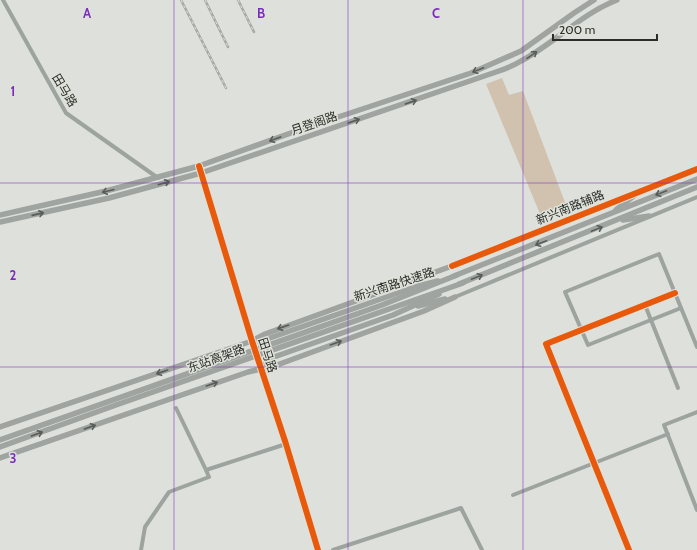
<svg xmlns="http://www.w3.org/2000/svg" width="697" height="550" viewBox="0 0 697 550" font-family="Cabin,'Noto Sans SC',sans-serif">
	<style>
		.green { fill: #d1c2b0 }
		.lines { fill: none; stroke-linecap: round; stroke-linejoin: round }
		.minor { stroke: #9da49f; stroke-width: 4 }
		.major { stroke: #9fa4a0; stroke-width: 5.5 }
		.rail-casing { stroke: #a4a9a4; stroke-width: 2.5 }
		.rail { stroke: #dee2d9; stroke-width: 1; stroke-dasharray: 3; stroke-linecap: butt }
		.major-bridge { stroke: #9fa4a0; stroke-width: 5.5 }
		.cycleway-casing { stroke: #dee2d9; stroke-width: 8 }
		.cycleway { stroke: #e8590c; stroke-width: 6 }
		.oneway { stroke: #595d59 }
		.grid { fill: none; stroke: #7b2cbf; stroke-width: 1; stroke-opacity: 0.55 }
		.labels { text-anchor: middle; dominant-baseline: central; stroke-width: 3; stroke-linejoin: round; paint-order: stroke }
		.street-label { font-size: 12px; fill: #2b2d29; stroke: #dee2d9 }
		.grid-label { font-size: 13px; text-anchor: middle; font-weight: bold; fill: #7b2cbf; stroke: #dee2d9; stroke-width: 3; stroke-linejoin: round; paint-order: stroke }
	</style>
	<rect width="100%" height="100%" fill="#dee0db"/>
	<!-- green -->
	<polygon class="green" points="502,78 509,95 523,91 566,205 540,214 486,84"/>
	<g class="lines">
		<!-- minor -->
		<g class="minor">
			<polyline points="3,0 66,113 158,178"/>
			<polyline points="199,166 252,341 286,444 318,550"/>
			<polyline points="452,266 697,169"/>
			<polyline points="455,297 697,197"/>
			<polyline points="645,305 678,388"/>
			<polyline points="681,308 588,345 565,292 659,254 697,347"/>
			<polyline points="176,408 206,470 286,444"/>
			<polyline points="697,412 664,425 697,510"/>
			<polyline points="513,495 668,434"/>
			<polyline points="141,550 145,527 169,492 209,477 206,470"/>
			<polyline points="333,550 461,508 482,550"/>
			<polyline points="629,550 546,344 675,293"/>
		</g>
		<!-- major -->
		<g class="major">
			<polyline points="616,210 636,194"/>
			<polyline points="0,215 106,191 199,166 302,129 471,73 521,51 574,13 594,0"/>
			<polyline points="623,220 649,216"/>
			<path d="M0 222 109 198 201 173 496 72C505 69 513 66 521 61 555 43 581 14 617 0"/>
			<polyline points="454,276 697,179"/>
			<polyline points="459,284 697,187"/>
			<polyline points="418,306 445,299"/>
			<polyline points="255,341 267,339 418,286 438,281"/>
			<polyline points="263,366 274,357 393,315 439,294"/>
			<polyline points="0,427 252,341 265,334 452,266"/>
			<polyline points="0,458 248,372 277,365 424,311 455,297"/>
		</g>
		<defs>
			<g id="rail">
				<polyline points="181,0 226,88"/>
				<polyline points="205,0 228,47"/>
				<polyline points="238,0 254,32"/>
			</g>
		</defs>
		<!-- rail casing -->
		<use href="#rail" class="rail-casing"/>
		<!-- rail -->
		<use href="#rail" class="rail"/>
		<!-- major-bridge -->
		<g class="major-bridge">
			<polyline points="0,440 382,305 457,275"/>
			<polyline points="0,447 116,405 463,283"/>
		</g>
		<defs>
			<g id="cycleway">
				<polyline points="199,166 252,341 286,444 318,550"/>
				<polyline points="452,266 697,169"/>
				<polyline points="629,550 546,344 675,293"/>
			</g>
		</defs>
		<!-- cycleway casing -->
		<use href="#cycleway" class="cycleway-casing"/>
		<!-- cycleway -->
		<use href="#cycleway" class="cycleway"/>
	</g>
	<!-- one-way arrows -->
	<defs><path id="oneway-shaft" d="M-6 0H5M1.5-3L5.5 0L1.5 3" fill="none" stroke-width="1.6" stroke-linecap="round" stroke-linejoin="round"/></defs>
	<g class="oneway">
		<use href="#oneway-shaft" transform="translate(532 55) rotate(-35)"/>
		<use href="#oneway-shaft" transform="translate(478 70) rotate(158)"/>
		<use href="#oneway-shaft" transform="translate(411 102) rotate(-19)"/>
		<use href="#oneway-shaft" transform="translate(354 121) rotate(-19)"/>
		<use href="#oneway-shaft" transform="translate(275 139) rotate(160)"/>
		<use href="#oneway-shaft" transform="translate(164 183) rotate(-16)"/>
		<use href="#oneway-shaft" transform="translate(108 191) rotate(166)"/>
		<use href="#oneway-shaft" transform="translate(661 193) rotate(158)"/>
		<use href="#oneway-shaft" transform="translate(38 214) rotate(-13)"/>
		<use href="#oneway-shaft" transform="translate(597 229) rotate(-22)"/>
		<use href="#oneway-shaft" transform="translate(541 243) rotate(159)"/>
		<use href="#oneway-shaft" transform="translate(477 277) rotate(-22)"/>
		<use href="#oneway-shaft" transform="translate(283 327) rotate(161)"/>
		<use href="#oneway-shaft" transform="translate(336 343) rotate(-20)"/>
		<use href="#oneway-shaft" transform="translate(162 372) rotate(161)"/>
		<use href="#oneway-shaft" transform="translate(212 384) rotate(-19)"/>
		<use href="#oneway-shaft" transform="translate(90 427) rotate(-19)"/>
		<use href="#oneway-shaft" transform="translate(37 434) rotate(-20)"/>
	</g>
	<!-- grid -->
	<path class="grid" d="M174 0V550M348 0V550M523 0V550M0 183H697M0 367H697"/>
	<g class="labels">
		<!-- street labels -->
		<g class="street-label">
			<text transform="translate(65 90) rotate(59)">田马路</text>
			<text transform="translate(314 123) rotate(-19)">月登阁路</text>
			<text transform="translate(570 207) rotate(-22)">新兴南路辅路</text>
			<text transform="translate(394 284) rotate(-18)">新兴南路快速路</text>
			<text transform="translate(268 355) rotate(72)">田马路</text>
			<text transform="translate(216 358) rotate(-20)">东站高架路</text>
		</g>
	</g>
	<g class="grid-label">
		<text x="87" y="18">A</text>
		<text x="261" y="18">B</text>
		<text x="436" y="18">C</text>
		<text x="13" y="96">1</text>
		<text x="13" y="280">2</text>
		<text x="13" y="463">3</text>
	</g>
	<!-- scale -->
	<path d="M553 34v6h104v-6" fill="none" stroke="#2b2d29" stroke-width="2"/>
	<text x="559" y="34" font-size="12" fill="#2b2d29" stroke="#dee2d9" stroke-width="3" paint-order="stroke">200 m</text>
</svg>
